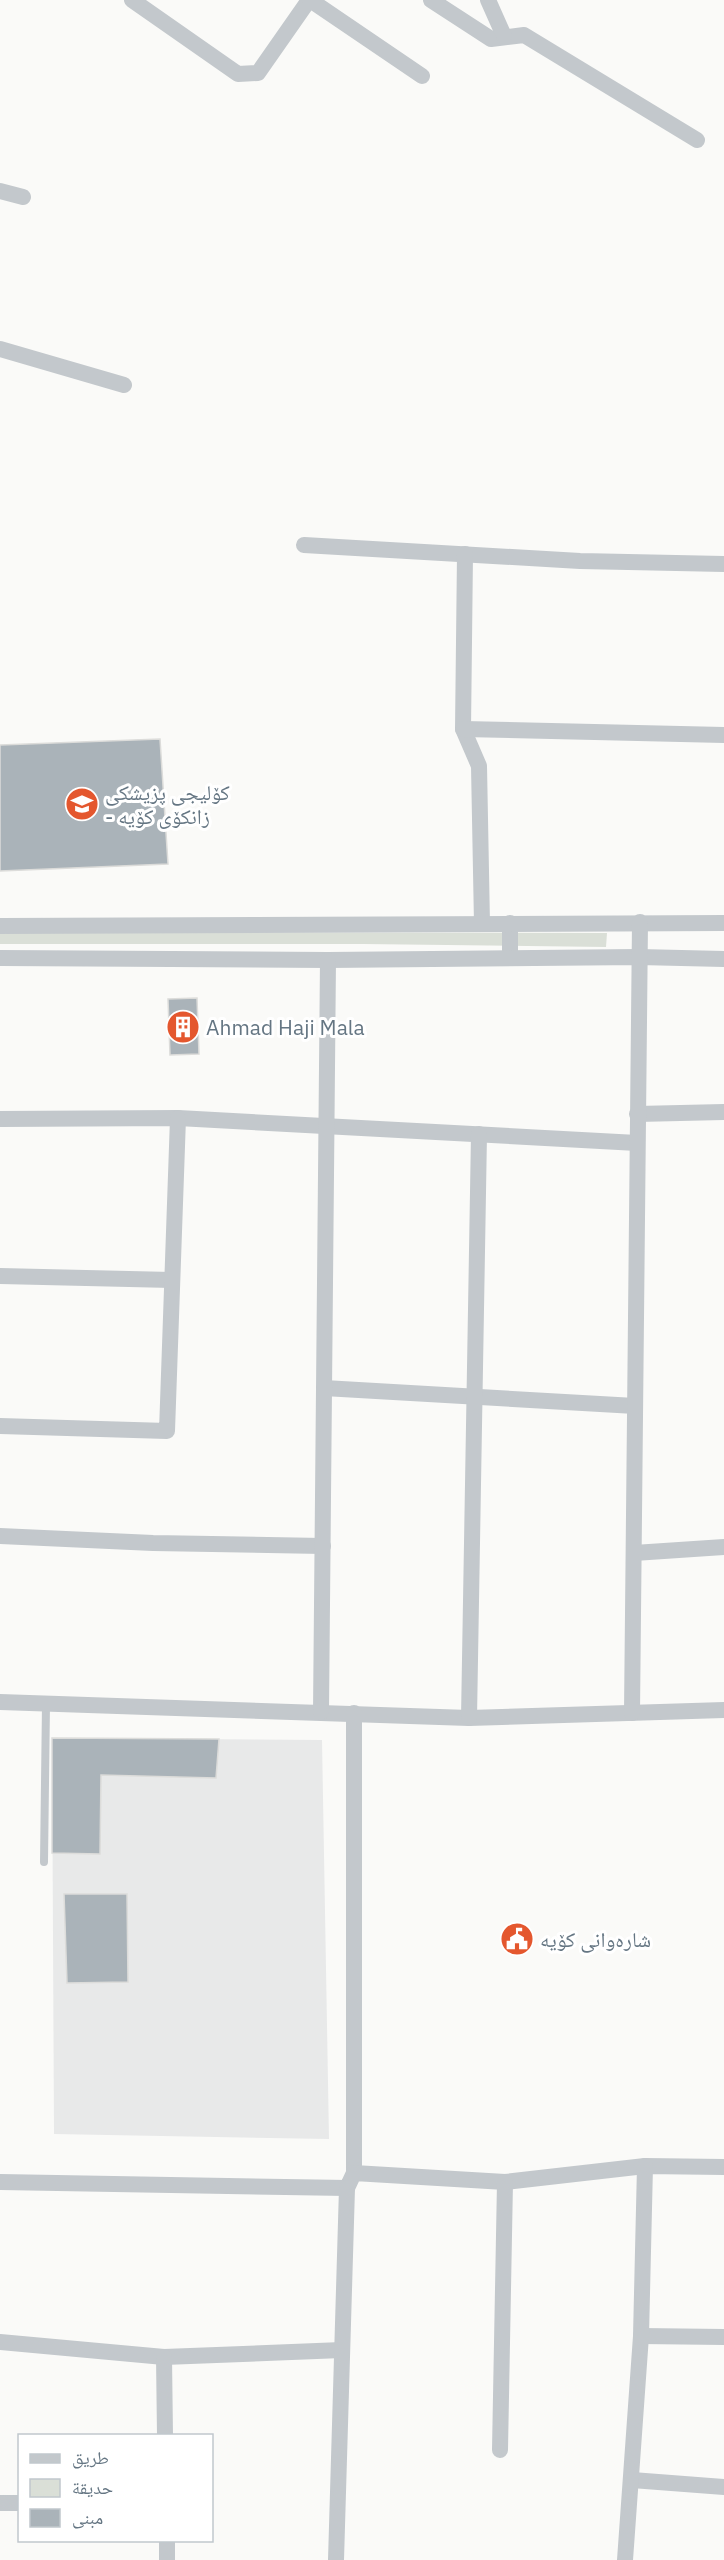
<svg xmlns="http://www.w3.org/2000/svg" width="724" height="2560" viewBox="0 0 724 2560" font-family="'IBM Plex Sans','Noto Naskh Arabic',sans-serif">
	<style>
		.built { fill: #e8e9e9 }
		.green { fill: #dadfd7 }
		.building { fill: #aab3b9; stroke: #dcdcda; stroke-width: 1.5 }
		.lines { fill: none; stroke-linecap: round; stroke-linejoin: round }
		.lane { stroke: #c3c8cc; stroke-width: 8 }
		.street { stroke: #c3c8cc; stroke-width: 16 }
		.labels { text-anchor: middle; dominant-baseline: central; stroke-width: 6; stroke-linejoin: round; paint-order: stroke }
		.poi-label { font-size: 21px; fill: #657683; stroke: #fff; text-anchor: start }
	</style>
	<rect width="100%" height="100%" fill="#fafaf8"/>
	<!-- built -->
	<polygon class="built" points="52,1738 322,1740 329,2139 54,2134"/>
	<!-- green -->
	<polygon class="green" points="0,932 607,933 606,947 363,944 0,944"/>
	<!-- building -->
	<g class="building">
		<polygon points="160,739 168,864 0,871 0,745"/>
		<polygon points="197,998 199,1054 170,1055 168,999"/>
		<polygon points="52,1738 219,1739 216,1778 101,1775 100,1854 52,1853"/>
		<polygon points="64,1894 127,1894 128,1982 67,1983"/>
	</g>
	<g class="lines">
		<!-- lane -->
		<polyline class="lane" points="44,1862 46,1704"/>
		<!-- street -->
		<g class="street">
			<polyline points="132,0 238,74 258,73 309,0"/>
			<polyline points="310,0 422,76"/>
			<polyline points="431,0 491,39 524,35 697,140"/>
			<polyline points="488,0 504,36"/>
			<polyline points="0,191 23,197"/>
			<polyline points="0,349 124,385"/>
			<polyline points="304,545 580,561 724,564"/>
			<polyline points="465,554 463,729 479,766 482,924"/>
			<polyline points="463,729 724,735"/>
			<polyline points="510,923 510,957"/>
			<polyline points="0,926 724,923"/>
			<polyline points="0,958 328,960 639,957 724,959"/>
			<polyline points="637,1114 724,1112"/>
			<polyline points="0,1119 178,1118 637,1143"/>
			<polyline points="0,1276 172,1280"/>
			<polyline points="324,1388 635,1406"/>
			<polyline points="0,1426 167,1431 178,1118"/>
			<polyline points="0,1536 153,1543 323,1546"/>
			<polyline points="634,1553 724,1547"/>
			<polyline points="0,1702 469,1718 724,1710"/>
			<polyline points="321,1712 328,960"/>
			<polyline points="354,1713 354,2173"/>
			<polyline points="632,1713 640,922"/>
			<polyline points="469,1718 479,1134"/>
			<polyline points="0,2182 347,2188 354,2173 505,2182 645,2166 724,2167"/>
			<polyline points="641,2336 724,2337"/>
			<polyline points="0,2342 164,2357 342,2350"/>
			<polyline points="164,2357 165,2436"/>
			<polyline points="500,2450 505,2182"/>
			<polyline points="632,2480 724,2487"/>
			<polyline points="0,2503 20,2503"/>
			<polyline points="167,2540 167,2560"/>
			<polyline points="336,2560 347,2188"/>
			<polyline points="625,2560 641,2336 645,2166"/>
		</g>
	</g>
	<!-- icons -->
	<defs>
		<symbol id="university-disc" viewBox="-11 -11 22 22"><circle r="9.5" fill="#e4572e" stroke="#fff"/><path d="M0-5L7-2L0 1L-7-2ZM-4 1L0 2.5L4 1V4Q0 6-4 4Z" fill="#fff"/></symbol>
		<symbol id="building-disc" viewBox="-11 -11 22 22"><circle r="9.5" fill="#e4572e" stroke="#fff"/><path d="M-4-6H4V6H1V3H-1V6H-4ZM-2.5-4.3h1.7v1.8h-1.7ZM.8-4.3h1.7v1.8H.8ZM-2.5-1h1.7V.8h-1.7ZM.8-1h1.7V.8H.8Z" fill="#fff"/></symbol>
		<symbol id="civic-disc" viewBox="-11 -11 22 22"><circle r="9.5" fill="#e4572e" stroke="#fff"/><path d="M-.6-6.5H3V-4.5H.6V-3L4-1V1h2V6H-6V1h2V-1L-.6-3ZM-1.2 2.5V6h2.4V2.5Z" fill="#fff"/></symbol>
	</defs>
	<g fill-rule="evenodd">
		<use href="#university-disc" x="63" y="785" width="38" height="38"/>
		<use href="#building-disc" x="164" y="1008" width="38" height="38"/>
		<use href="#civic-disc" x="498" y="1920" width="38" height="38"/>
	</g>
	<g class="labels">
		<!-- poi labels -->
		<g class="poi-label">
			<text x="105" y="792">کۆلیجی پزیشکی<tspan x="105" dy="24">- زانکۆی کۆیە</tspan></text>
			<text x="206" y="1027">Ahmad Haji Mala</text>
			<text x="540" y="1939">شارەوانی کۆیە</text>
		</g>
	</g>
	<!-- legend -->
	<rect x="18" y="2434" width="195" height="108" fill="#ffffff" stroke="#c1c8cd" stroke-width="1.5"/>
	<rect x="30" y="2454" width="30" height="9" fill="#c3c8cc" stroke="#c1c8cd" stroke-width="1.5"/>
	<text x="72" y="2464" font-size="18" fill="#657683">طريق</text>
	<rect x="30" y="2479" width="30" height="18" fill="#dadfd7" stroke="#c1c8cd" stroke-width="1.5"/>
	<text x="72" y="2494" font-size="18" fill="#657683">حديقة</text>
	<rect x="30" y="2509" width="30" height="18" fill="#aab3b9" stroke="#c1c8cd" stroke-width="1.5"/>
	<text x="72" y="2524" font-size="18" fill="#657683">مبنى</text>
</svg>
